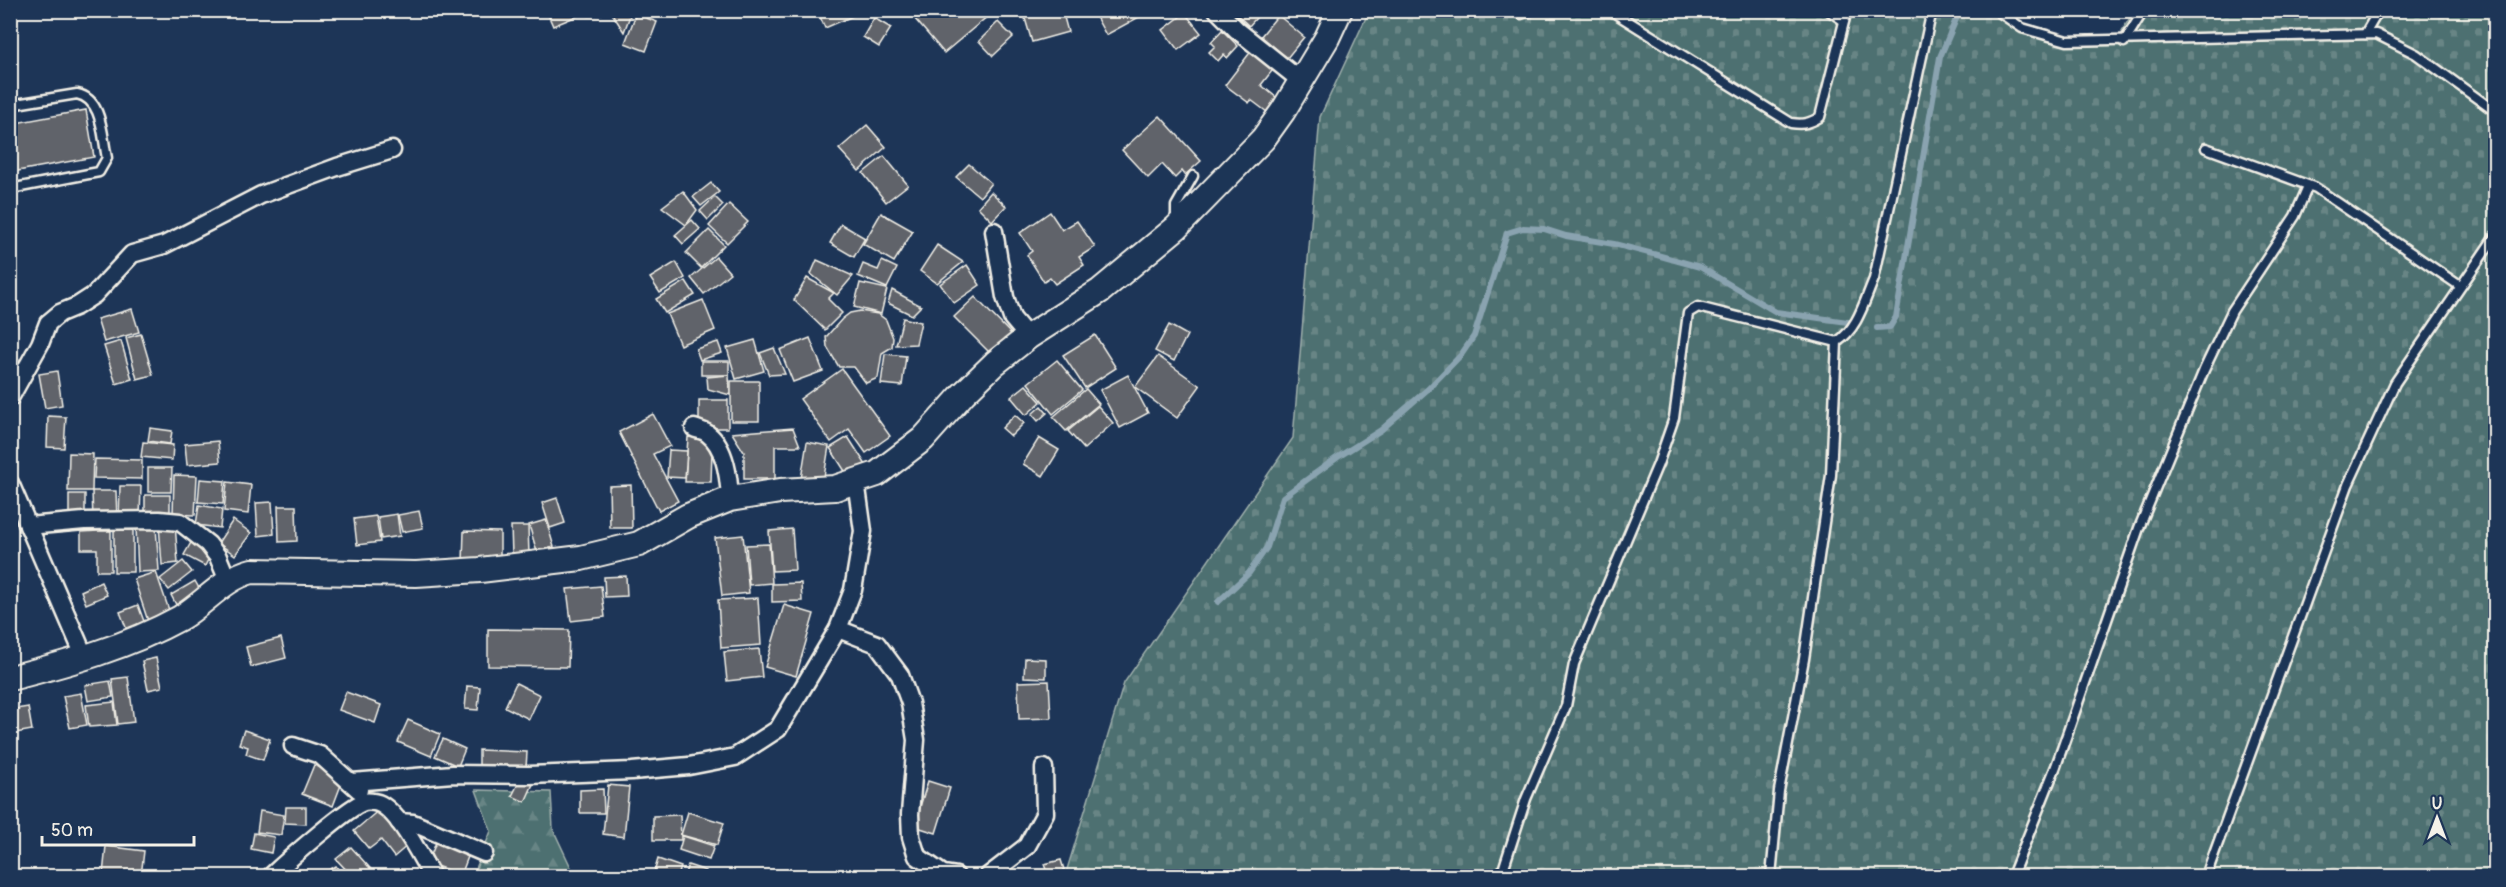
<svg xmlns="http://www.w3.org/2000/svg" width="2506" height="887" viewBox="0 0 2506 887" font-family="Pangolin,sans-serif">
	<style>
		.forest { fill: url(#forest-firs); stroke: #a0b0ac; stroke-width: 1.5 }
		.cemetery { fill: url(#cemetery-stones); stroke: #a0b0ac; stroke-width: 1.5 }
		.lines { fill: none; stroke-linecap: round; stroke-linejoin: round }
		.stream { stroke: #8aa3b0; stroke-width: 6 }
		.building { fill: #61646b; stroke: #f4f1e8; stroke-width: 1.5 }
		.service-casing { stroke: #f4f1e8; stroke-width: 13 }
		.minor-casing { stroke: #f4f1e8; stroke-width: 21 }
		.secondary-casing { stroke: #f4f1e8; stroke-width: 28 }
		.service { stroke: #1d3557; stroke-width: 8 }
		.minor { stroke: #1d3557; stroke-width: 16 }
		.secondary { stroke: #1d3557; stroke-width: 24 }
	</style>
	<defs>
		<pattern id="forest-firs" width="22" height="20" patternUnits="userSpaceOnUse" patternTransform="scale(1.5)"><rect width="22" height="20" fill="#4d7071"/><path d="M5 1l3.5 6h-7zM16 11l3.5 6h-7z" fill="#678585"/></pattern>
		<pattern id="cemetery-stones" width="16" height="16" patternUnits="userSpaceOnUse" patternTransform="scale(1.5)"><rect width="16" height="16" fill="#4d7071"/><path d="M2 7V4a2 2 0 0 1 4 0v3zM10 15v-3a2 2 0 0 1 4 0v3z" fill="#678585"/></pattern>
	</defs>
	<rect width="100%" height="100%" fill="#1d3557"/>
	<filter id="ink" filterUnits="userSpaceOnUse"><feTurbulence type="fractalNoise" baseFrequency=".0167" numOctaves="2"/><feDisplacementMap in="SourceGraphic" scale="12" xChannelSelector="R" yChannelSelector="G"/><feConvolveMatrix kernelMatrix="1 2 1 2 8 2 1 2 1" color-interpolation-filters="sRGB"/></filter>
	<g filter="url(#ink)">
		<!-- forest -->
		<polygon class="forest" points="476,790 551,792 553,829 575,876 473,876 491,831"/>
		<!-- cemetery -->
		<polygon class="cemetery" points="2003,10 2029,29 2064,37 2123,38 2122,31 2134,11 2495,11 2495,876 1065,876 1124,683 1293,438 1320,117 1369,11"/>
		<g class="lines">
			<!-- stream -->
			<g class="stream">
				<polyline points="1877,328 1890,327 1896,317 1940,57 1960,10"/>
				<polyline points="1218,602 1249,573 1267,547 1283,497 1338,457 1381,430 1428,389 1461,355 1474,336 1507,233 1523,228 1544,229 1566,236 1614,244 1657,255 1700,267 1776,312 1855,323"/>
			</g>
		</g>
		<!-- building -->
		<g class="building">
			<polygon points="546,10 575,10 577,16 553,26"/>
			<polygon points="588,10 610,10 610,12 589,16"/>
			<polygon points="615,10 632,10 624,32 613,15"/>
			<polygon points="817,10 853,10 855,15 825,28"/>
			<polygon points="926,10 986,10 989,15 944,53 915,19"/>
			<polygon points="1042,10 1062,10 1068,32 1032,42 1024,15"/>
			<polygon points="1104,10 1138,10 1141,16 1106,35 1095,15"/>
			<polygon points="1232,10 1263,10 1249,26"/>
			<polygon points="1185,13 1201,33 1178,50 1163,30"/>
			<polygon points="636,14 657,22 646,51 625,43"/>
			<polygon points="1278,15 1304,37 1287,58 1261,36"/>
			<polygon points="874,18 891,28 879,47 863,37"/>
			<polygon points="998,22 1013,37 993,56 979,41"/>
			<polygon points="1222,30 1238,46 1227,58 1224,54 1218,61 1209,52 1215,46 1211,42"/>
			<polygon points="1252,50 1275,67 1261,85 1277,98 1267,112 1251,100 1249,103 1225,85"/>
			<polygon points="86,110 94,157 12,172 10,124"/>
			<polygon points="1160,116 1201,161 1185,175 1182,171 1175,178 1162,164 1148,178 1122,150"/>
			<polygon points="867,125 886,147 859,171 839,149"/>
			<polygon points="884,156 908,185 886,202 863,173"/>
			<polygon points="969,164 991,183 980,197 956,177"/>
			<polygon points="711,183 719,192 701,206 693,197"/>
			<polygon points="683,191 697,210 686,225 662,207"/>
			<polygon points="991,192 1006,206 992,221 978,207"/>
			<polygon points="715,197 723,205 708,220 700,211"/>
			<polygon points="729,204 748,222 727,243 709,226"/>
			<polygon points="1050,212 1062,230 1077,221 1095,247 1079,257 1084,265 1055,284 1050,278 1044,282 1027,255 1032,251 1020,233"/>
			<polygon points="881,213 913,231 894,262 863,244"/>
			<polygon points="692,220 700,229 683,244 675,235"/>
			<polygon points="841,224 865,238 854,257 830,243"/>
			<polygon points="709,230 724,245 701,268 686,253"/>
			<polygon points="937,245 963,262 937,283 920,271"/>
			<polygon points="716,257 730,273 704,294 691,278"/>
			<polygon points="817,260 853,276 837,295 811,274"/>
			<polygon points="882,261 897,268 887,288 858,276 863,264 878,270"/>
			<polygon points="676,262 685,278 660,293 650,278"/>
			<polygon points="967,265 980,285 954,303 940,284"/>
			<polygon points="807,278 834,293 828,299 842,313 825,330 794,300"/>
			<polygon points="686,281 695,295 665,313 656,299"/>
			<polygon points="860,283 887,289 881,314 854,307"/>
			<polygon points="892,290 921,306 912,315 888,303"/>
			<polygon points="975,297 1012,335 992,355 954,317"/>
			<polygon points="703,300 715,330 680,345 667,314"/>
			<polygon points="132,309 139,332 104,342 97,319"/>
			<polygon points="860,311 878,314 886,320 893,338 892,347 882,353 878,378 866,383 854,367 839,367 827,347 826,337 842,319 850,313"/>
			<polygon points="903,318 921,322 916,344 896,345"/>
			<polygon points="1169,325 1187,335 1174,361 1155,351"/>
			<polygon points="141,334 153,375 137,379 126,338"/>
			<polygon points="1095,335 1116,368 1085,388 1063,355"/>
			<polygon points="810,338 823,371 793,382 780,350"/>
			<polygon points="755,340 764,371 736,379 727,348"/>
			<polygon points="121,341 132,379 116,384 104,346"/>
			<polygon points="718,342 722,353 700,360 696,349"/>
			<polygon points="774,348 785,374 769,375 760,353"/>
			<polygon points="885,354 906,356 902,386 881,384"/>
			<polygon points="1158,356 1200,386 1177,418 1135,387"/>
			<polygon points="1057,360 1082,390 1053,414 1028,383"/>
			<rect x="701" y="361" width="28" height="14"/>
			<polygon points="842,369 890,436 866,453 849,429 831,442 800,399"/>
			<polygon points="57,371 62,405 45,408 39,374"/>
			<polygon points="729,375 730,395 708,389 707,377"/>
			<polygon points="1128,375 1148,413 1120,428 1100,390"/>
			<rect x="731" y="381" width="28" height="40"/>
			<polygon points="1026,385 1041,402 1026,415 1011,397"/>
			<polygon points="1086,389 1099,404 1066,431 1053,417"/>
			<rect x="699" y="400" width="29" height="28"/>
			<polygon points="1041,406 1047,413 1038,421 1032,414"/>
			<polygon points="1098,406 1113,423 1084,449 1068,431"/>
			<polygon points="653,414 670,446 653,454 678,501 659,511 619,432"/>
			<polygon points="1015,415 1024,423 1011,436 1002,428"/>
			<polygon points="48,416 66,417 64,448 47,447"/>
			<polygon points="150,428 172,431 170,444 148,441"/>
			<polygon points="793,428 800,446 775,446 775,479 744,479 744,452 732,433"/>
			<polygon points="688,437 701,438 712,449 711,482 685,482"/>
			<polygon points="848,437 868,468 850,479 830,448"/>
			<polygon points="1039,438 1059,450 1043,476 1023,464"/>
			<polygon points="218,441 220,462 187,465 185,444"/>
			<polygon points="143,442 173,445 172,460 141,457"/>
			<polygon points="807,442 829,446 823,483 801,479"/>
			<polygon points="669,450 687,451 685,478 667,477"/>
			<polygon points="69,453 93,454 92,491 68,491"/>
			<polygon points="95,459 142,460 142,479 94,478"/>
			<polygon points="148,468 172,468 171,492 148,492"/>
			<polygon points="174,475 197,476 195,515 173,514"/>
			<polygon points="200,479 225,481 223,504 198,502"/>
			<polygon points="227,482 251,485 248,514 224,511"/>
			<polygon points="631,485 632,528 610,528 609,486"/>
			<polygon points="120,486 141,486 140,518 119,517"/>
			<polygon points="92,491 116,491 117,519 93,520"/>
			<rect x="69" y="494" width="16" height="23"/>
			<rect x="145" y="495" width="25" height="22"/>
			<polygon points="557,498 565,523 550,528 542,503"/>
			<polygon points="272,502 274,534 258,536 256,503"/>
			<polygon points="199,505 222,509 220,528 196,525"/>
			<polygon points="278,506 296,506 297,541 279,542"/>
			<polygon points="419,511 423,528 402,532 398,515"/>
			<polygon points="397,514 400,536 381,539 378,517"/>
			<polygon points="376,516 380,542 357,545 354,519"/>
			<polygon points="233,520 251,533 235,555 218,543"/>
			<polygon points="546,520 554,547 537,552 529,525"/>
			<polygon points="175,524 178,563 162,565 159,525"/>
			<polygon points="511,526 528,526 529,555 512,555"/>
			<polygon points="156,527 159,571 138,572 136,528"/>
			<polygon points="792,529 795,570 772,571 769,531"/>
			<rect x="114" y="530" width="19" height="42"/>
			<polygon points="98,531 111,531 111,571 97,571 97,549 81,549 81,532"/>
			<polygon points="464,531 500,532 500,563 463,562"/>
			<polygon points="743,535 749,593 722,596 715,538"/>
			<polygon points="192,541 212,551 205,566 184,555"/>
			<polygon points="769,544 772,583 749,585 746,545"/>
			<polygon points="183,561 192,572 169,590 160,579"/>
			<polygon points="156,572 171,616 149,624 134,579"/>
			<polygon points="626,576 627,596 605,597 604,577"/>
			<polygon points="195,581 205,599 180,612 171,595"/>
			<polygon points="101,582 107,595 86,604 81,591"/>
			<polygon points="801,583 802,601 772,602 772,584"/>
			<polygon points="601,586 605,617 571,621 567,589"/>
			<polygon points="758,598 761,645 721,648 718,600"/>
			<polygon points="138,605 145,624 127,630 120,612"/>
			<polygon points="784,605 814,614 796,676 765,667"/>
			<polygon points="488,629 569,630 568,667 488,666"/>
			<polygon points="281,638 286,658 251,667 246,647"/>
			<polygon points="759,649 762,677 727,681 724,652"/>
			<polygon points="156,658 162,687 148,690 142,661"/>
			<polygon points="1025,658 1046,659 1046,678 1024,677"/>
			<polygon points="128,677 134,722 118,724 112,679"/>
			<polygon points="110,681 113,697 88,701 85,685"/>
			<polygon points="1049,681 1051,718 1019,719 1018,682"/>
			<polygon points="516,683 540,695 529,719 505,707"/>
			<polygon points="467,686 480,687 478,710 465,709"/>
			<polygon points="346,692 381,705 375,723 339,710"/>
			<polygon points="81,693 87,725 70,728 63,696"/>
			<polygon points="114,702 117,725 89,727 86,705"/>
			<polygon points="28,707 32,730 10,734 10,710"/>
			<polygon points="408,720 440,734 431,756 398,742"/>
			<polygon points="244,730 270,739 263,760 246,754 248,747 239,744"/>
			<polygon points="443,739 465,749 458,766 435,756"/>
			<polygon points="479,750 527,752 526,768 479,766"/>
			<polygon points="314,765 344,777 333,806 302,794"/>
			<polygon points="521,778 533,784 525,802 512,796"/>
			<polygon points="928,781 950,788 936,833 914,826"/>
			<polygon points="608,785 629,787 624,837 603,834"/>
			<polygon points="603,789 604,813 580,813 580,790"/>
			<polygon points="286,807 306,807 306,824 285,823"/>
			<polygon points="380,809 408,845 394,857 381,840 369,849 354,831"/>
			<polygon points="260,811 284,815 281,835 257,832"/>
			<polygon points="688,812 724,823 717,845 681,835"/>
			<polygon points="680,815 681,840 653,840 653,816"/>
			<polygon points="254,833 274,837 271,853 251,849"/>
			<polygon points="683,836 714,846 709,860 679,850"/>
			<polygon points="438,837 471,849 461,875 428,863"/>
			<polygon points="106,846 144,851 141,876 103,874"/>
			<polygon points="351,847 377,876 352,876 336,859"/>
			<polygon points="658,859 681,867 678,876 653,876"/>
			<polygon points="1061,860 1065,873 1048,876 1044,864"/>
			<polygon points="688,865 706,871 704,876 684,876"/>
			<polygon points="336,866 342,876 318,876"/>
			<polygon points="69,871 110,876 68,876"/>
		</g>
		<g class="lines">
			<defs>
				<g id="service">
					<polyline points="1513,10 1521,14 1533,10"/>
					<path d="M1610 10 1791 123C1804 125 1810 123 1820 117L1847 10"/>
					<polyline points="1828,10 1844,21"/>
					<polyline points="1996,10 2022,28 2067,41 2376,34 2416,54 2496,112"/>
					<polyline points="2365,34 2379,10"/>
					<polyline points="2124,42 2144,10"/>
					<path d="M10 105 77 94C103 99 102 136 107 158L99 172 10 189"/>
					<polyline points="2206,148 2316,188 2460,286"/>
					<polyline points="1176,221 1176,206 1193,176"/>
					<polyline points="1501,876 1526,799 1566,706 1574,664 1658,464 1674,418 1688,313 1698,307 1837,342"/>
					<path d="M1771 876 1779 791 1804 659 1831 475 1837 342C1858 328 1864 302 1874 279L1932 10"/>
					<polyline points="2012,876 2056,766 2139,528 2204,370 2232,311 2295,216 2308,186"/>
					<polyline points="2206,876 2348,485 2395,383 2496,235"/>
				</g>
				<g id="minor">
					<polyline points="1217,10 1237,30 1301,81"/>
					<polyline points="994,231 1005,297 1012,318 1028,337"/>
					<polyline points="10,398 40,344 48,323 60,313 77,306 94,295 132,254 164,245 261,195 337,167 392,150"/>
					<path d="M694 428C698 430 705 431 708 434 726 448 729 478 730 499"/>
					<polyline points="10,483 85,658"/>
					<polyline points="28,526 84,521 159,520 180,522 208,544 218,557 228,581"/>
					<polyline points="838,629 877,644 900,675 910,703 916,740 910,814 911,837 917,856 943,874 956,876"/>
					<polyline points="293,746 320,755 359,790"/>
					<polyline points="352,782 453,774 529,775 632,771 689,766 735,757 778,729 838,629 853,590 863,531 856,481"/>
					<polyline points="399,822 413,823 484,853"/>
					<path d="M271 876C286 862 349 806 364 802 368 801 375 802 378 803 399 811 421 858 432 876"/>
					<polyline points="988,876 1027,846 1045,813 1044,768"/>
				</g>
				<path id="secondary" d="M10 678C69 663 127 647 180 618 205 603 224 578 252 571L416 574 480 570 581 558 639 544 688 516 730 499 780 491 835 488 877 474 923 439 963 394 995 363 1028 337 1100 291 1176 228 1263 139 1283 111 1327 38 1340 10"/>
			</defs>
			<!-- service casing -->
			<use href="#service" class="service-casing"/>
			<!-- minor casing -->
			<use href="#minor" class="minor-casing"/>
			<!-- secondary casing -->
			<use href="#secondary" class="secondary-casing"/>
			<!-- service -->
			<use href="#service" class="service"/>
			<!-- minor -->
			<use href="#minor" class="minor"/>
			<!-- secondary -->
			<use href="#secondary" class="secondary"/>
		</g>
	</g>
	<!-- margin -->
	<rect width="2506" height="887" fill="none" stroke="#1d3557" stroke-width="36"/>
	<rect x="18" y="18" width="2470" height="851" fill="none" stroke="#f4f1e8" stroke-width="2" filter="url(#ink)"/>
	<!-- north arrow -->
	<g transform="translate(2437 818)" stroke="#1d3557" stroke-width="4.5" paint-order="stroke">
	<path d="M0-4.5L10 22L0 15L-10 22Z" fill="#f4f1e8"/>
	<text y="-9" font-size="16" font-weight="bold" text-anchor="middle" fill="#f4f1e8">U</text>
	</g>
	<!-- scale -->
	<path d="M42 836v9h152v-9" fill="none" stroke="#f4f1e8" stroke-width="3"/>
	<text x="51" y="836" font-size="18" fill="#f4f1e8" stroke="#1d3557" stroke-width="4.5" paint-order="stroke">50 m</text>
</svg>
